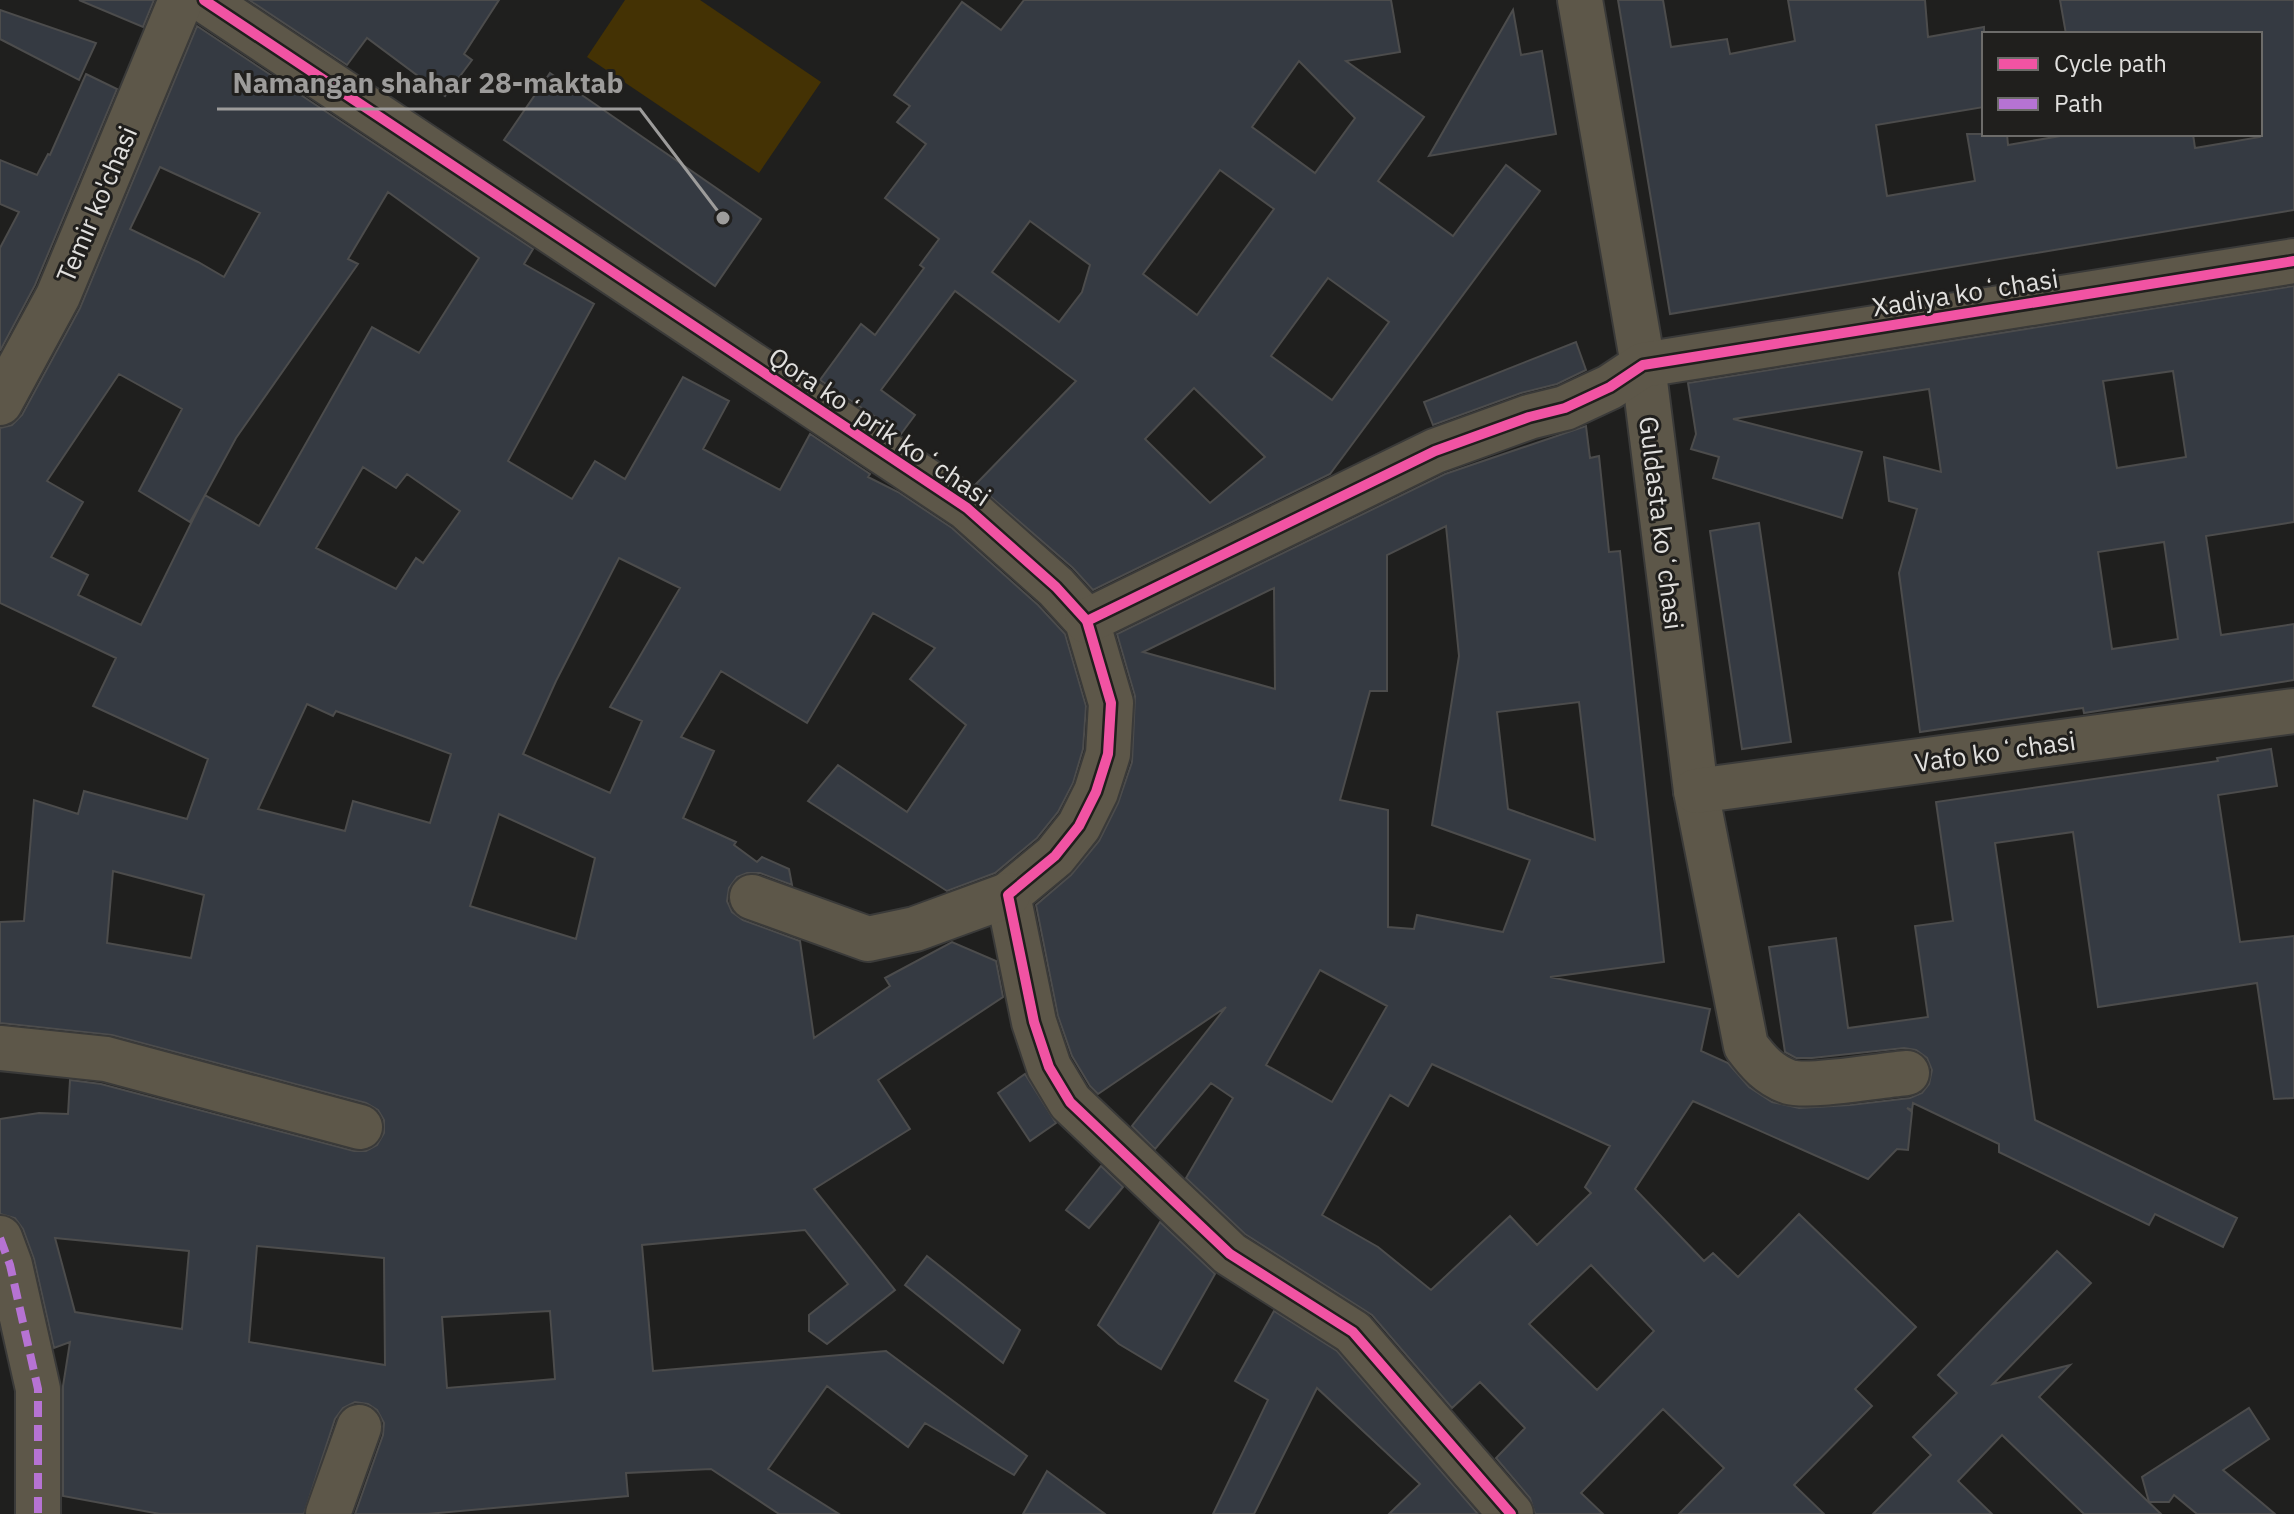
<svg xmlns="http://www.w3.org/2000/svg" width="2294" height="1514" viewBox="0 0 2294 1514" font-family="'IBM Plex Sans',sans-serif">
	<style>
		.green { fill: #443204 }
		.building { fill: #353a42; stroke: #4c4c4c; stroke-width: 2; fill-rule: evenodd }
		.lines { fill: none; stroke-linecap: round; stroke-linejoin: round }
		.minor-casing { stroke: #3a3a39; stroke-width: 48 }
		.minor { stroke: #5d5749; stroke-width: 44 }
		.quiet { stroke: #b673d3; stroke-width: 8; stroke-dasharray: 16 8; stroke-linecap: butt }
		.cycleway-casing { stroke: #201f1d; stroke-width: 15 }
		.cycleway { stroke: #f153a3; stroke-width: 10 }
		.labels { text-anchor: middle; dominant-baseline: central; stroke-width: 6; stroke-linejoin: round; paint-order: stroke }
		.street-label { font-size: 26px; fill: #e1e0de; stroke: #201f1d }
		.leader { fill: none; stroke: #9d9c9b; stroke-width: 3 }
		.callout-dot { fill: #9d9c9b; stroke: #201f1d; stroke-width: 3 }
		.callout-label { font-size: 28px; text-anchor: middle; font-weight: bold; fill: #9d9c9b; stroke: #201f1d; stroke-width: 6; stroke-linejoin: round; paint-order: stroke }
	</style>
	<rect width="100%" height="100%" fill="#1f1f1e"/>
	<!-- green -->
	<polygon class="green" points="625,0 700,0 821,82 759,173 587,57"/>
	<!-- building -->
	<g class="building">
		<polygon points="79,0 154,0 143,27"/>
		<polygon points="249,0 499,0 464,54 472,60 445,96 367,38 347,65"/>
		<path d="M1024 0H1391L1400 52 1346 61 1424 117 1378 181 1453 236 1506 165 1540 191 1330 474 1093 590 1073 568 976 484 1076 381 955 291 881 390 915 415 901 434 820 380 861 324 875 335 924 268 920 265 939 239 885 198 926 144 897 122 910 106 894 95 962 2 1001 30ZM1299 61 1355 118 1315 173 1252 127ZM1220 170 1274 209 1197 315 1143 274ZM1030 221 1090 265 1082 292 1059 322 992 272ZM1328 278 1389 322 1332 400 1271 356ZM1194 388 1265 457 1210 503 1145 439Z"/>
		<polygon points="1618,0 1663,0 1671,47 1727,39 1730,54 1795,41 1788,0 1925,0 1928,37 1984,27 1984,107 1876,125 1887,196 1975,181 1967,134 2007,134 2008,145 2072,134 2193,134 2195,148 2260,137 2260,34 2066,34 2060,0 2294,0 2294,210 1670,314"/>
		<polygon points="0,10 96,43 79,80 0,39"/>
		<polygon points="1513,10 1521,55 1542,51 1556,134 1429,156"/>
		<path d="M197 26 533 249 524 264 594 304 508 461 572 499 595 461 625 479 683 377 729 401 703 449 780 490 810 434 870 474 868 477 898 492 952 528 1038 605 1065 634 1086 706 1083 749 1073 783 1058 812 1037 838 995 873 947 891 808 801 838 765 907 812 966 725 910 679 935 648 873 613 807 723 721 671 681 737 714 751 683 818 736 842 734 845 757 862 762 857 789 869 792 885 760 873H747L737 877 729 888 727 901 732 912 743 920 800 941 814 1038 890 986 885 978 952 942 996 961 1003 997 878 1080 910 1129 814 1189 895 1290 827 1344 809 1331V1315L848 1284 805 1230 642 1245 653 1371 886 1351 1027 1456 1014 1475 925 1423 908 1447 827 1386 768 1469 839 1514H779L711 1469 626 1473 628 1496 427 1514H355L383 1435 384 1423 377 1410 368 1404 355 1402 343 1408 335 1419 304 1514H160L63 1496V1386L70 1342 54 1348 34 1259 23 1229 15 1218 0 1214V1119L39 1113 68 1114 70 1080 101 1084 354 1151H366L377 1145 384 1133V1120L378 1110 366 1103 112 1035 0 1023V922L24 921 34 800 78 814 84 791 187 819 208 759 93 706 116 658 0 603V428L12 425 22 415 80 308ZM160 167 260 213 224 277 198 262 130 229ZM388 192 479 258 419 353 372 327 259 526 205 495 236 438 358 264 348 259ZM119 374 182 409 139 491 190 522 205 495 141 625 78 595 88 575 51 557 83 502 47 481ZM363 467 396 488 407 474 460 511 423 563 416 558 396 589 316 548ZM619 558 680 588 610 707 642 721 610 793 523 754 556 681ZM307 704 333 716 336 711 451 754 430 823 353 801 345 831 258 809ZM499 814 595 858 576 939 470 906ZM113 871 204 895 191 958 107 943ZM55 1238 189 1251 182 1329 75 1312ZM257 1246 384 1258 385 1365 249 1342ZM550 1311 555 1379 447 1388 442 1317Z"/>
		<polygon points="550,73 761,219 715,286 504,140"/>
		<polygon points="86,74 117,89 35,285 0,351 0,248 19,212 0,204 0,160 37,175 48,154 50,155"/>
		<path d="M2294 286V522L2206 536 2221 635 2294 624V680L2084 713 2083 708 1920 732 1899 573 1917 509 1889 501 1884 457 1941 472 1929 389 1733 419 1862 452 1842 518 1713 478 1719 457 1691 449 1696 434 1688 383ZM2173 371 2186 457 2117 468 2103 381ZM2164 542 2178 639 2112 649 2098 552Z"/>
		<polygon points="1576,342 1586,370 1557,384 1521,393 1433,425 1424,402"/>
		<path d="M1586 426 1590 458 1599 456 1609 552 1620 551 1664 962 1550 977 1710 1009 1701 1051 1728 1063 1749 1087 1772 1102 1799 1108 1850 1105 1910 1098 1922 1093 1929 1084 1932 1070 1927 1058 1916 1050 1904 1048 1812 1058H1796L1785 1052 1769 947 1836 938 1848 1028 1928 1017 1915 926 1953 921 1936 802 2218 761 2217 758 2271 749 2277 786 2218 795 2240 942 2294 936V1098L2274 1099 2257 983 2098 1007 2073 832 1995 843 2035 1120 2237 1218 2223 1247 2155 1214 2149 1225 1999 1152V1144L1913 1103 1912 1110 1907 1108 1912 1112 1908 1150 1897 1149 1868 1179 1693 1101 1635 1189 1704 1261 1713 1253 1738 1277 1799 1214 1916 1327 1855 1389 1872 1406 1794 1485 1824 1514H1679L1724 1468 1663 1409 1581 1493 1603 1514H1535L1530 1498 1496 1458 1525 1428 1480 1382 1452 1408 1372 1315 1245 1234 1186 1178 1233 1098 1211 1083 1155 1149 1132 1126 1226 1007 1098 1094 1090 1086 1072 1056 1058 1016 1036 905 1071 875 1099 841 1118 803 1132 762 1135 696 1117 634 1445 474ZM1446 526 1459 656 1432 825 1530 860 1503 932 1417 915 1414 929 1388 927V810L1340 800 1370 691H1387V555ZM1274 588 1275 689 1143 652ZM1579 702 1595 840 1508 809 1497 712ZM1320 970 1387 1006 1332 1102 1266 1065ZM1432 1064 1610 1146 1585 1187 1591 1193 1537 1245 1510 1216 1431 1290 1378 1247 1322 1215 1390 1095 1408 1106ZM1591 1265 1654 1331 1597 1390 1529 1324Z"/>
		<polygon points="1759,523 1791,742 1742,749 1710,531"/>
		<polygon points="1025,1074 1056,1123 1030,1141 998,1093"/>
		<polygon points="1101,1166 1123,1187 1089,1228 1066,1210"/>
		<polygon points="1160,1222 1215,1274 1161,1369 1119,1344 1098,1325"/>
		<polygon points="2057,1251 2091,1283 1993,1384 2070,1365 2039,1397 2161,1514 2084,1514 2002,1435 1958,1481 1992,1514 1873,1514 1931,1455 1913,1437 1957,1393 1938,1375"/>
		<polygon points="927,1256 1020,1330 1003,1363 905,1285"/>
		<polygon points="1274,1311 1337,1351 1478,1514 1389,1514 1420,1484 1317,1388 1254,1514 1213,1514 1268,1400 1235,1381"/>
		<polygon points="2249,1408 2269,1439 2223,1470 2275,1514 2197,1514 2174,1495 2169,1502 2149,1502 2142,1477"/>
		<polygon points="1047,1471 1105,1514 1023,1514"/>
	</g>
	<g class="lines">
		<defs>
			<g id="minor">
				<polyline points="204,0 967,508 1056,587 1087,621 1111,703 1108,754 1096,792 1079,826 1055,856 1008,895 1034,1022 1049,1067 1070,1102 1230,1254 1353,1332 1511,1514"/>
				<path d="M1580 0 1643 365 1696 791 1746 1046C1758 1062 1769 1075 1789 1082 1810 1088 1882 1075 1907 1073"/>
				<polyline points="0,403 58,296 181,0"/>
				<polyline points="1087,621 1435,451 1529,417 1565,408 1610,387 1643,365 2294,261"/>
				<polyline points="1696,791 2294,711"/>
				<polyline points="752,897 868,939 915,929 1008,895"/>
				<polyline points="0,1048 106,1059 360,1127"/>
				<polyline points="0,1238 10,1265 38,1389 38,1514"/>
				<polyline points="328,1514 359,1427"/>
			</g>
		</defs>
		<!-- minor casing -->
		<use href="#minor" class="minor-casing"/>
		<!-- minor -->
		<use href="#minor" class="minor"/>
		<!-- quiet -->
		<polyline class="quiet" points="0,1238 10,1265 38,1389 38,1514"/>
		<defs>
			<g id="cycleway">
				<polyline points="204,0 967,508 1056,587 1087,621 1111,703 1108,754 1096,792 1079,826 1055,856 1008,895 1034,1022 1049,1067 1070,1102 1230,1254 1353,1332 1511,1514"/>
				<polyline points="1087,621 1435,451 1529,417 1565,408 1610,387 1643,365 2294,261"/>
			</g>
		</defs>
		<!-- cycleway casing -->
		<use href="#cycleway" class="cycleway-casing"/>
		<!-- cycleway -->
		<use href="#cycleway" class="cycleway"/>
	</g>
	<g class="labels">
		<!-- street labels -->
		<g class="street-label">
			<text transform="translate(96 204) rotate(-67)">Temir ko'chasi</text>
			<text transform="translate(1965 292) rotate(-9)">Xadiya koʻchasi</text>
			<text transform="translate(880 426) rotate(34)">Qora koʻprik koʻchasi</text>
			<text transform="translate(1662 523) rotate(83)">Guldasta koʻchasi</text>
			<text transform="translate(1995 751) rotate(-8)">Vafo koʻchasi</text>
		</g>
	</g>
	<!-- callouts -->
	<path class="leader" d="M723 218L640 109H217"/>
	<circle class="callout-dot" cx="723" cy="218" r="8"/>
	<g class="callout-label">
		<text x="428" y="93">Namangan shahar 28-maktab</text>
	</g>
	<!-- legend -->
	<rect x="1982" y="32" width="280" height="104" fill="#201f1d" stroke="#6d6c6a" stroke-width="2"/>
	<rect x="1998" y="58" width="40" height="12" fill="#f153a3" stroke="#6d6c6a" stroke-width="2"/>
	<text x="2054" y="72" font-size="24" fill="#e1e0de">Cycle path</text>
	<rect x="1998" y="98" width="40" height="12" fill="#b673d3" stroke="#6d6c6a" stroke-width="2"/>
	<text x="2054" y="112" font-size="24" fill="#e1e0de">Path</text>
</svg>
